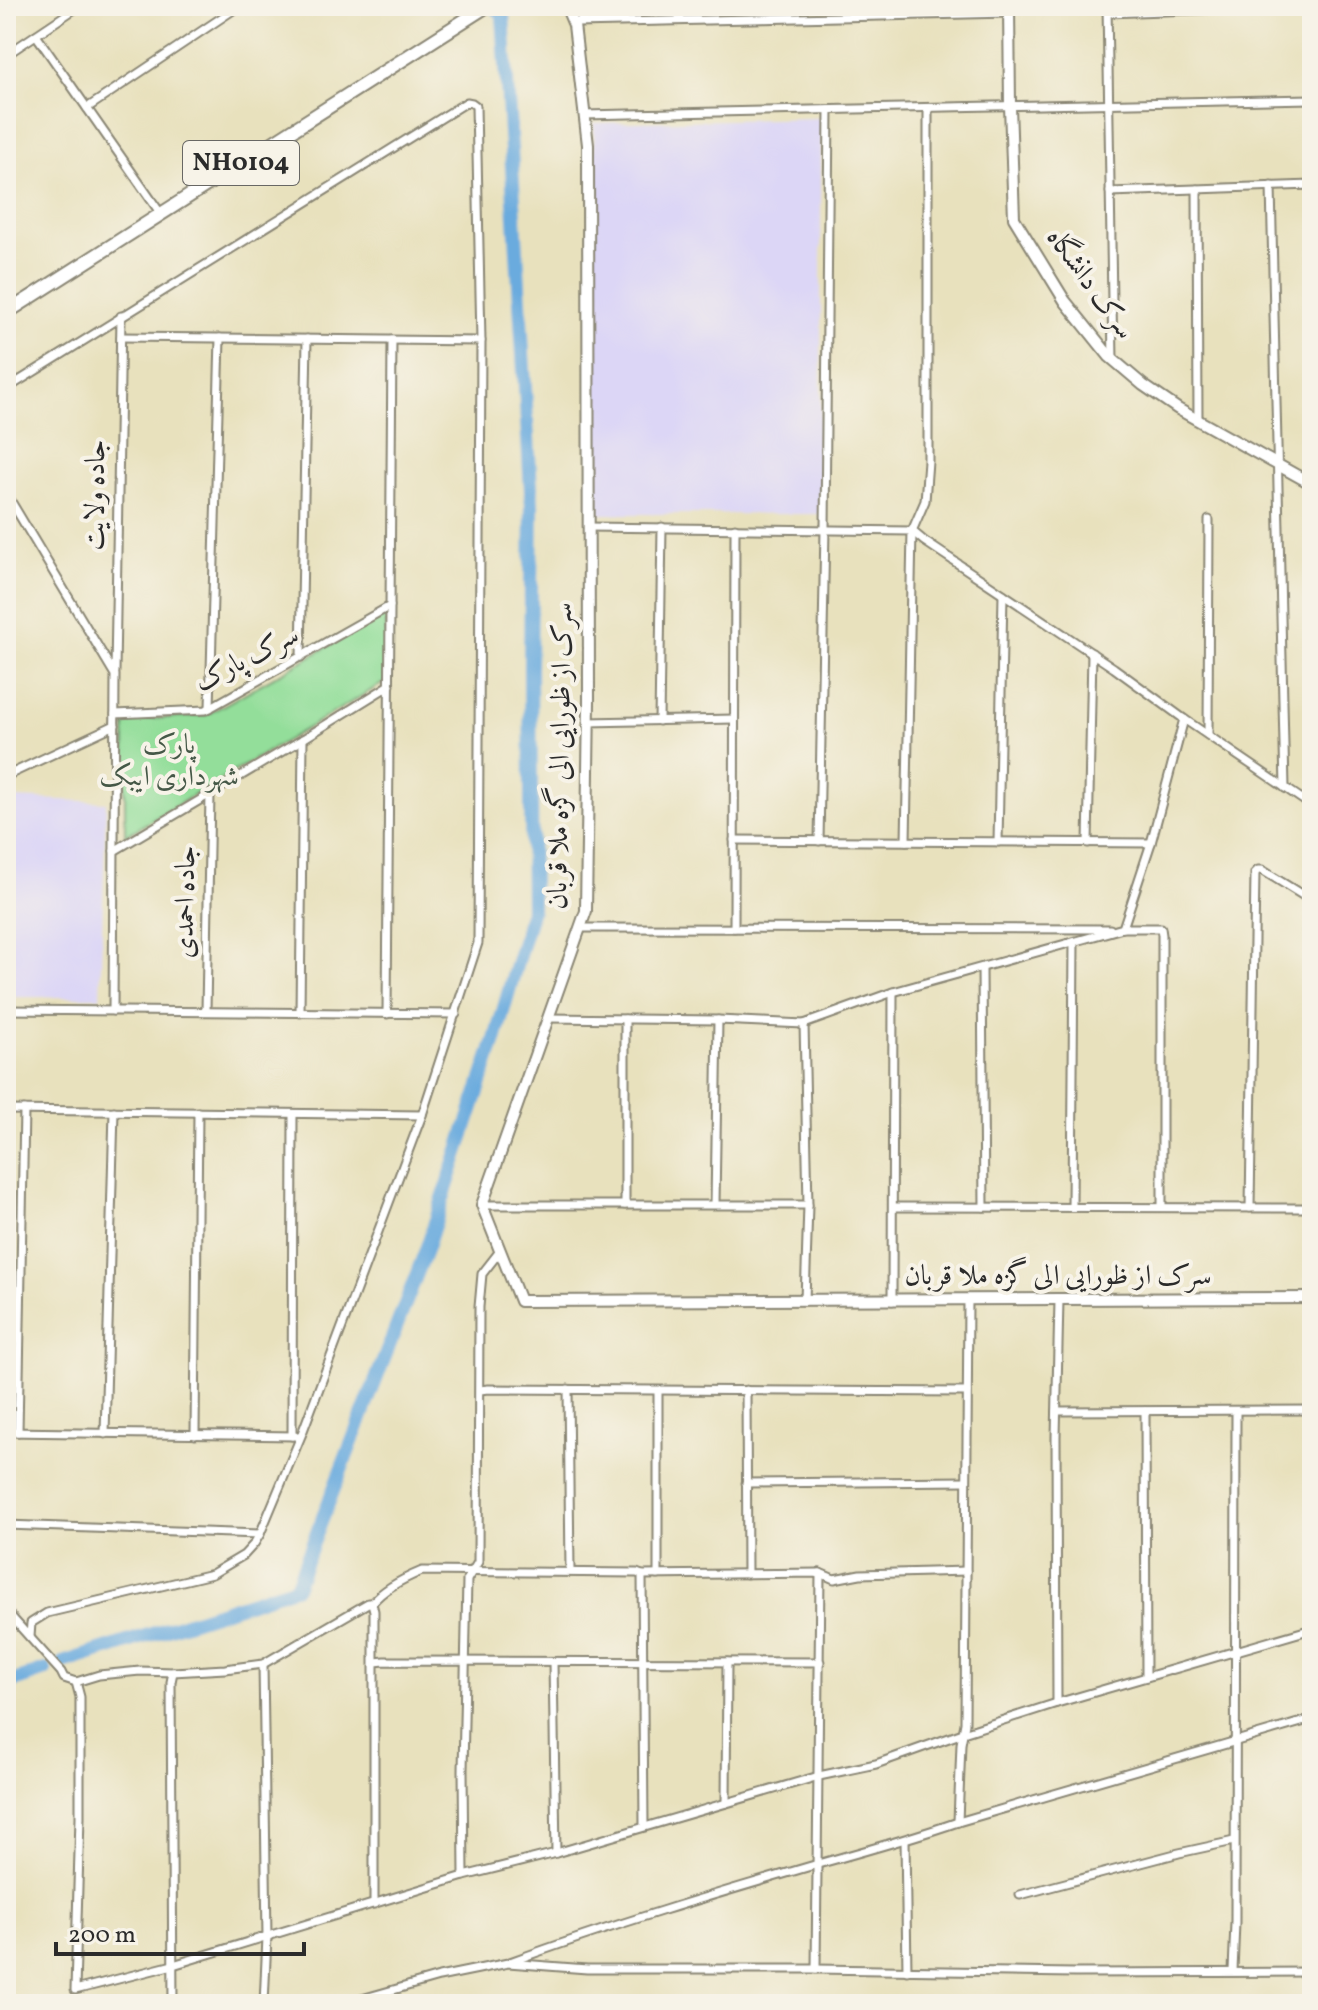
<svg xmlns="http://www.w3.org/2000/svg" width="1318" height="2010" viewBox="0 0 1318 2010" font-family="Vollkorn,Amiri,serif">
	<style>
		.built { fill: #dcd6f6 }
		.green { fill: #93de9a; stroke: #5f8462; stroke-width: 2 }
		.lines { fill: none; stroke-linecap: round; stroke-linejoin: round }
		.river { stroke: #6aabde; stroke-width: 14 }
		.street-casing { stroke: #8a8674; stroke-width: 11 }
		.secondary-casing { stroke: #8a8674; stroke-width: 14 }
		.highway-casing { stroke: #8a8674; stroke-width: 16 }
		.street { stroke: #fff; stroke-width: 7 }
		.secondary { stroke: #fff; stroke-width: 10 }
		.highway { stroke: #fff; stroke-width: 12 }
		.labels { text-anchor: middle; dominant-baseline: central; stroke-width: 8; stroke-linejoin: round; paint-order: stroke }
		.shield { fill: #f7f3e8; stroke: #686764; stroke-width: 2 }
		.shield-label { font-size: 26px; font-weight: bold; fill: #2b2b2b }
		.street-label { font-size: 28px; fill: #2b2b2b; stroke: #f7f3e8 }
		.park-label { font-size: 28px; fill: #455847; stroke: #f7f3e8 }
	</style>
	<rect width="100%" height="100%" fill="#f7f3e8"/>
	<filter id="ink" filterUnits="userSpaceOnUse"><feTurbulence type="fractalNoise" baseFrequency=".0125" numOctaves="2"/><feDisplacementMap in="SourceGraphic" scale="16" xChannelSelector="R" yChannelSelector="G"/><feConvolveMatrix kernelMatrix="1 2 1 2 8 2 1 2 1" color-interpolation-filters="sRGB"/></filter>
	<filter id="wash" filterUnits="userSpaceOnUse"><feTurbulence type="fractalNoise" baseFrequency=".006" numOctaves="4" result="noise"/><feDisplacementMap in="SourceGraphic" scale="32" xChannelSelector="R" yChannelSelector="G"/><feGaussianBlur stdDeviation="1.8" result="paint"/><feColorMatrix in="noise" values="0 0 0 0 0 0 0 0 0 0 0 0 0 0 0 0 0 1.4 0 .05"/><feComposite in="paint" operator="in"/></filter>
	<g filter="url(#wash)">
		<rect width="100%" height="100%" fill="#e8e1bd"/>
		<!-- built -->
		<g class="built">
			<polygon points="821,118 821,514 595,514 594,123"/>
			<polygon points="12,798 106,802 100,997 6,997 6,942"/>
		</g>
		<!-- green -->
		<polygon class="green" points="386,614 387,681 125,836 125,721 206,715"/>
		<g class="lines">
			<!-- river -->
			<g class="river">
				<polyline points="63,1663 296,1587 426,1250 495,1040 532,909 530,668 532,506 503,14 493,6"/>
				<polyline points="6,1684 45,1670"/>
			</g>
		</g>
	</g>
	<g filter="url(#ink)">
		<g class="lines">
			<defs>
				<g id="street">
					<polyline points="1107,6 1113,360"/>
					<polyline points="1107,13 1312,6"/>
					<polyline points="578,22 603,6"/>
					<polyline points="577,23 1009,13"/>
					<polyline points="36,35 161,214"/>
					<polyline points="6,55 79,6"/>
					<polyline points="87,108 239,6"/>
					<polyline points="584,115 1312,99"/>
					<polyline points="1271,186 1285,788"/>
					<polyline points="1197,189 1198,420"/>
					<polyline points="1110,192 1312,185"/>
					<polyline points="121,337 481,341"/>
					<polyline points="6,389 467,102 472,103 476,106 481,341 478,943 422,1115 301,1436 260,1534 6,1525"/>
					<polyline points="6,493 115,675 113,1011"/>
					<polyline points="588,527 912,531 924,541 1114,668 1184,719 1312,806"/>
					<polyline points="301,657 307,339"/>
					<polyline points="115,672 121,316"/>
					<polyline points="210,708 220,338"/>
					<polyline points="115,714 206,710 390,606"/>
					<polyline points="659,721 662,527"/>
					<polyline points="588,722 734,719"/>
					<polyline points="1208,735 1209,520"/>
					<polyline points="6,776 115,725"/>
					<polyline points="734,840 1151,843"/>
					<polyline points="819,841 825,529 829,110"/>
					<polyline points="906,841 912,531 925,501 928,461 928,108"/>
					<polyline points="998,842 1003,594"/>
					<polyline points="1088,843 1092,653"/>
					<polyline points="114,851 303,739 390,685"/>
					<polyline points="580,928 1110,929"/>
					<polyline points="734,928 735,528"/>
					<polyline points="1123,928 1161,928 1162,935 1162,1207"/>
					<polyline points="982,968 984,1207"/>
					<polyline points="6,1010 456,1014"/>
					<polyline points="206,1011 210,794"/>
					<polyline points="300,1013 303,739"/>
					<polyline points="387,1014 392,340"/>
					<polyline points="548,1018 718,1020 804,1024"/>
					<polyline points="625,1019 625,1205"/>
					<polyline points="6,1110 422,1115"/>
					<polyline points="715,1204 718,1020"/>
					<polyline points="482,1205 808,1205"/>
					<polyline points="893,1207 1312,1208"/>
					<polyline points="1072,1207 1074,942"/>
					<polyline points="1250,1208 1255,873 1258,870 1262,870 1312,901"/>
					<polyline points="805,1301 808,1205 804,1024 893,992 1123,928 1151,843 1184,719"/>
					<polyline points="892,1301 893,992"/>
					<polyline points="568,1389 570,1571"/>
					<polyline points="480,1390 488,1389 967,1392"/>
					<polyline points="746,1390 747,1574"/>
					<polyline points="658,1391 658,1575"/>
					<polyline points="1057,1411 1312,1410"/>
					<polyline points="1145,1411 1146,1677"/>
					<polyline points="6,1432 295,1436"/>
					<polyline points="18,1432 24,1110"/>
					<polyline points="105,1434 114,1111"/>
					<polyline points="195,1435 198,1112"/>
					<polyline points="292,1436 293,1114"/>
					<polyline points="746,1483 966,1481"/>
					<polyline points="642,1575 644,1826"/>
					<polyline points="6,1611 61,1672 64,1678 76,1682 99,1675 140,1671 173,1672 225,1669 263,1664 368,1603 372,1603"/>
					<polyline points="30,1637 31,1623 47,1613 212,1574 244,1555 254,1544 260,1534"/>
					<polyline points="375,1662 385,1661 820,1662"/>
					<polyline points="553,1662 556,1853"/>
					<polyline points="263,1664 267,1937 264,2004"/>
					<polyline points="76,1682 80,1697 80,1817 75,1990 173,1965 464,1876 556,1853 819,1776 876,1764 963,1733 1057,1703 1312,1629"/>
					<polyline points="1057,1703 1056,1437 1059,1300"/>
					<polyline points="726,1803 727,1662"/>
					<polyline points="958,1822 961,1744 965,1723 968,1300"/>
					<polyline points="905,1840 907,1971"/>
					<polyline points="464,1876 463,1770 467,1580 478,1562 479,1307 482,1274 500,1251"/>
					<polyline points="1020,1895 1179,1853 1234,1841"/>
					<path d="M374 1904V1611L372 1603C384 1588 405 1578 422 1571L637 1573 642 1575 820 1573 834 1579 860 1574 966 1571"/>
					<path d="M510 1962C611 1925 715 1894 818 1864 865 1851 912 1838 958 1822L1312 1719"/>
					<polyline points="816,1969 820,1573"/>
					<polyline points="1233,1971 1235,1923 1236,1411"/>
					<polyline points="173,2004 171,1682 173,1672"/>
					<polyline points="344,2004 439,1977 508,1963 587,1969 816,1969 1075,1973 1312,1972"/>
				</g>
				<g id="secondary">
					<polyline points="566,6 574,25 588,145 589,701 586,911 482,1205 520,1301 1312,1298"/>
					<polyline points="1009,6 1010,106 1014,218 1065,301 1110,357 1143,385 1178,409 1312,484"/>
					<polyline points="6,292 16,307"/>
				</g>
				<polyline id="highway" points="6,313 487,6"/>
			</defs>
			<!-- street casing -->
			<use href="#street" class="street-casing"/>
			<!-- secondary casing -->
			<use href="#secondary" class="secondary-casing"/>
			<!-- highway casing -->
			<use href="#highway" class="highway-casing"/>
			<!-- street -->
			<use href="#street" class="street"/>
			<!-- secondary -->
			<use href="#secondary" class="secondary"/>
			<!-- highway -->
			<use href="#highway" class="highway"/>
		</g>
	</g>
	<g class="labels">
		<!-- shield labels -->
		<rect class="shield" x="183" y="141" width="116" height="44" rx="6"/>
		<g class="shield-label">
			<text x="241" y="163">NH0104</text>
		</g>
		<!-- street labels -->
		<g class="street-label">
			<text transform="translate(1090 284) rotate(54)">سرک دانشگاه</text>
			<text transform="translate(96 495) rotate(-89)">جاده ولایت</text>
			<text transform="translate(247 659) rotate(-27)">سرک پارک</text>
			<text transform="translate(561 756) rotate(-89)">سرک از ظورایی الی گزه ملا قربان</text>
			<text transform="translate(186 902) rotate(-89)">جاده احمدی</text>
			<text x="1058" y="1276">سرک از ظورایی الی گزه ملا قربان</text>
		</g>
		<!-- park labels -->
		<g class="park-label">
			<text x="169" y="745">پارک<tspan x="169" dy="32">شهرداری ایبک</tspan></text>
		</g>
	</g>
	<!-- margin -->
	<rect width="1318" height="2010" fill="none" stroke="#f7f3e8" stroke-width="32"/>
	<!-- scale -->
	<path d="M56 1942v12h248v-12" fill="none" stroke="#2b2b2b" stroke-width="4"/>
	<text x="68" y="1942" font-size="24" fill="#2b2b2b" stroke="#f7f3e8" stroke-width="6" paint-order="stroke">200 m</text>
</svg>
